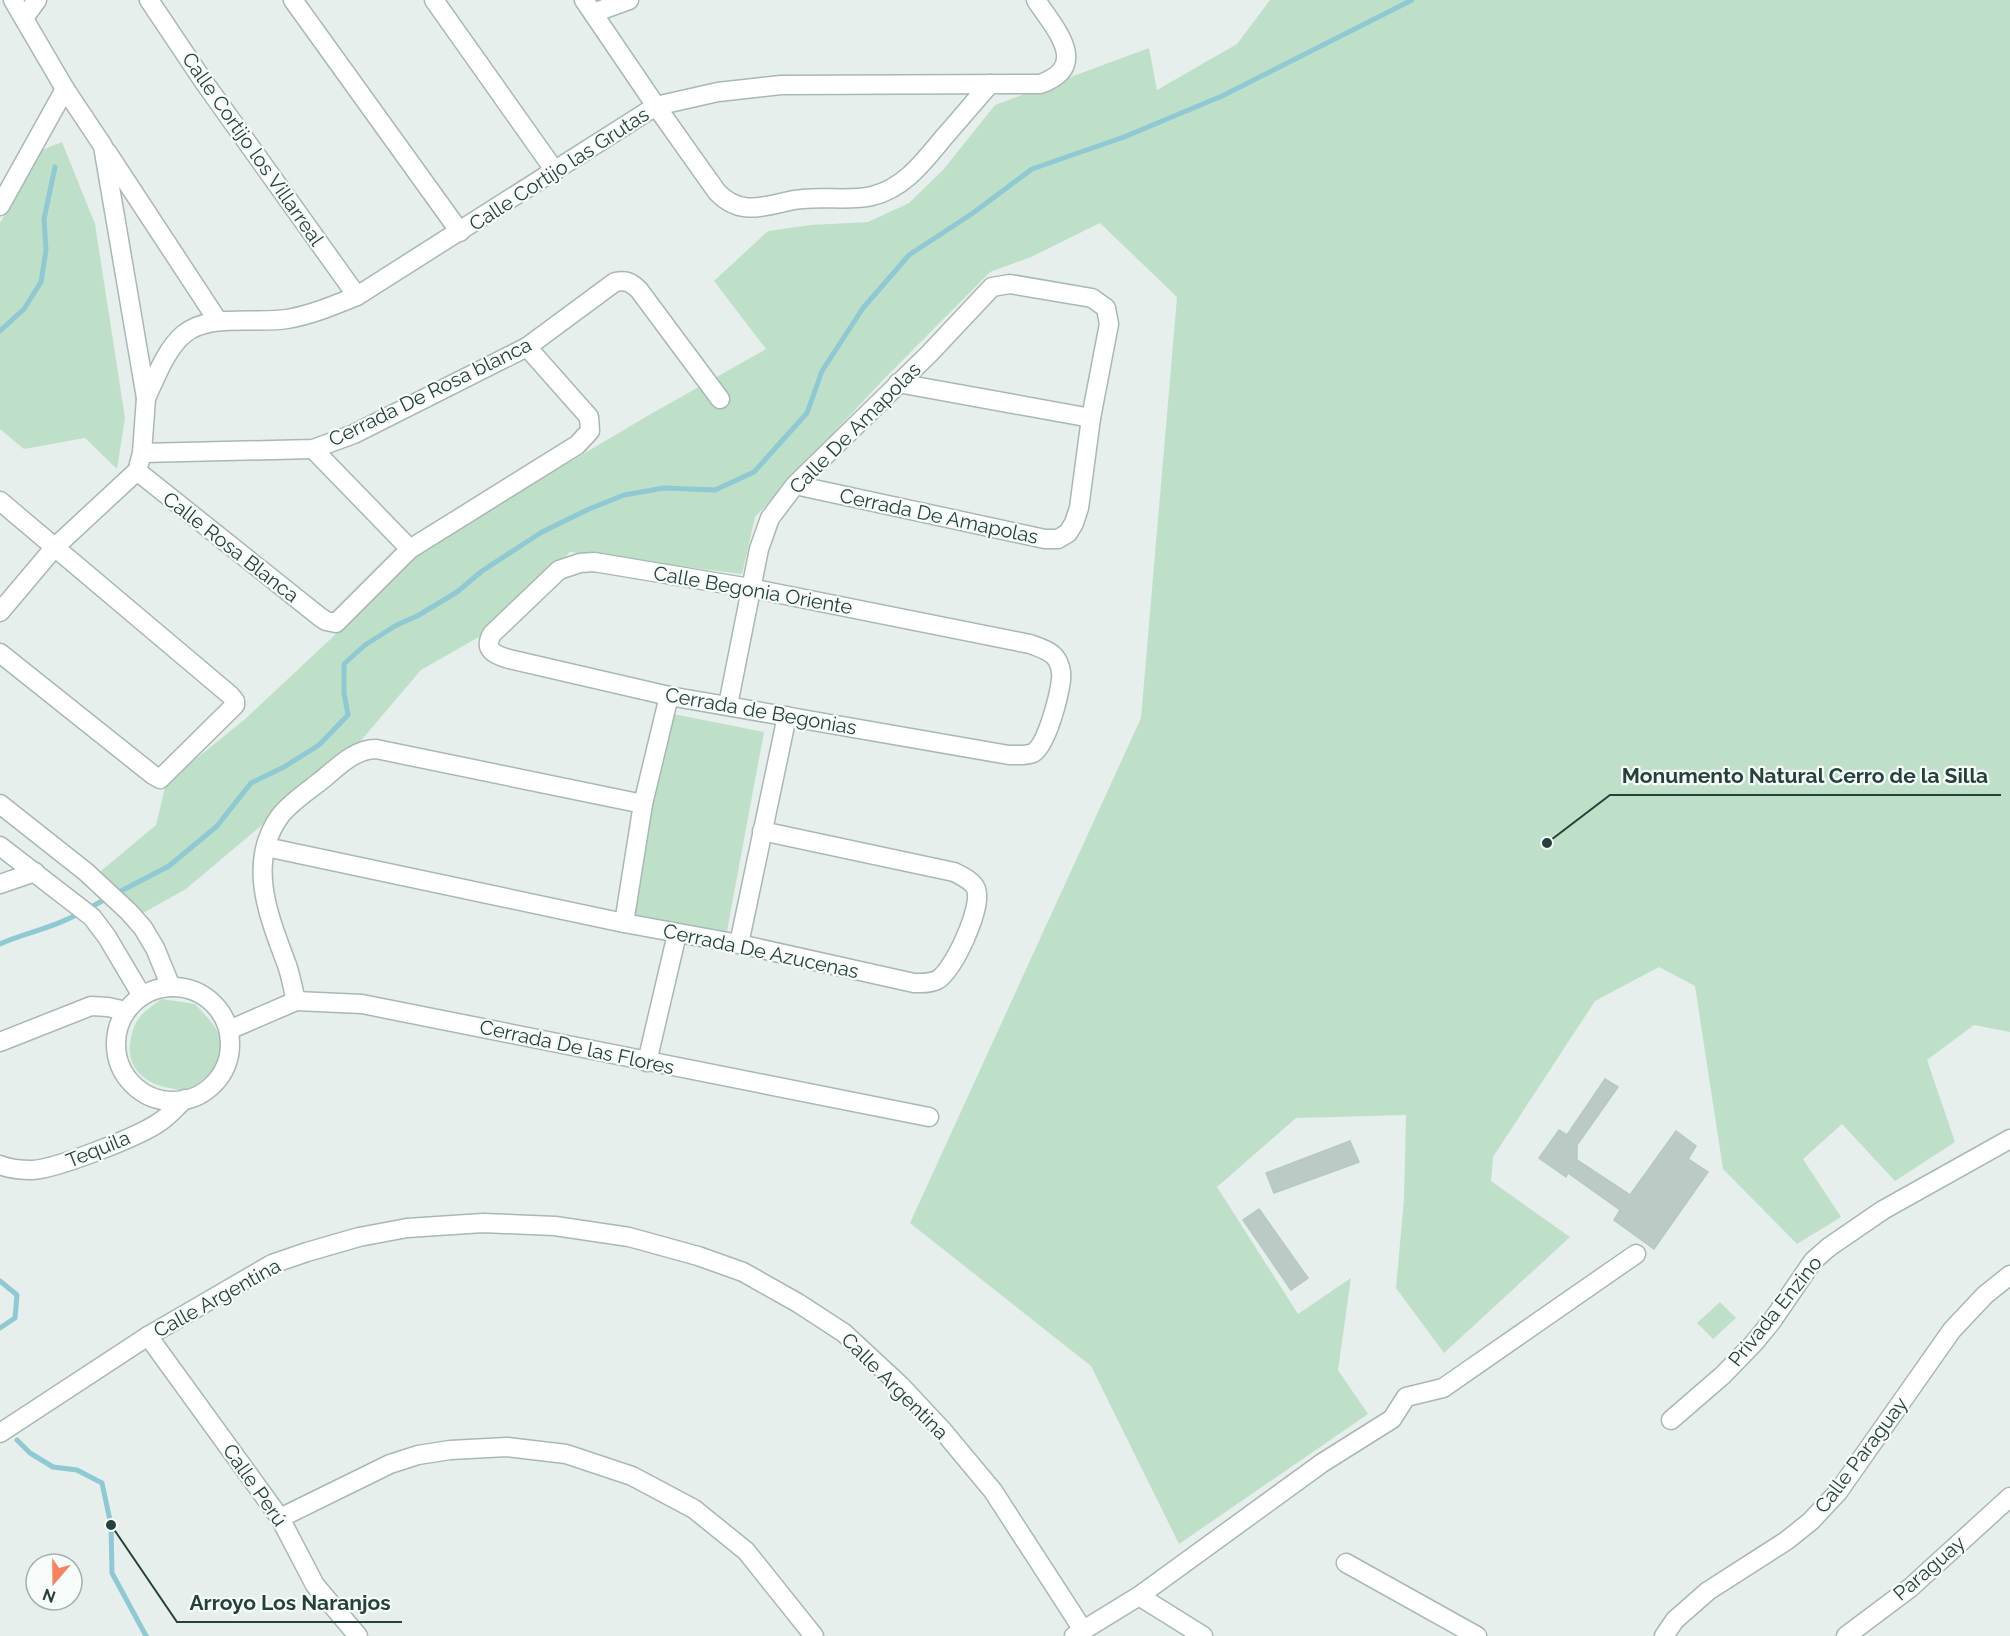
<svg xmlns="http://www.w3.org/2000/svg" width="2010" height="1636" viewBox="0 0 2010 1636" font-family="Raleway,sans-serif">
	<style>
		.green { fill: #bfe0c8 }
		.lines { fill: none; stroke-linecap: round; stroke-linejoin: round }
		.stream { stroke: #8ec9d4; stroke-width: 5 }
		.building { fill: #bbcac4; stroke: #b8c9c2; stroke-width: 1.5 }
		.street-casing { stroke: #a8b8b2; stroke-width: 21 }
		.street { stroke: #fff; stroke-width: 18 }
		.labels { text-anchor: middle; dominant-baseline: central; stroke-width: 4.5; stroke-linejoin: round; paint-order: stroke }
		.street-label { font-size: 20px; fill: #24423a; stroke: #f7fbf9 }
		.leader { fill: none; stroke: #24423a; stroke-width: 2 }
		.callout-dot { fill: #24423a; stroke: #f7fbf9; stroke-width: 2 }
		.callout-label { font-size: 21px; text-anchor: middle; font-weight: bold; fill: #24423a; stroke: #f7fbf9; stroke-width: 4.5; stroke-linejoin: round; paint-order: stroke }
	</style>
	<rect width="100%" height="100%" fill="#e6efeb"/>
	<!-- green -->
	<g class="green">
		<polygon points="1270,0 2010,0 2010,1032 1974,1025 1927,1060 1955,1142 1895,1181 1842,1124 1803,1159 1841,1217 1797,1244 1723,1169 1695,986 1659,967 1595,1001 1493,1157 1491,1181 1570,1237 1444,1353 1396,1288 1404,1199 1406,1115 1296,1118 1217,1187 1298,1314 1351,1278 1338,1370 1368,1414 1179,1544 1091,1366 910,1223 1141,718 1177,297 1100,223 1031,257 990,272 883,380 755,517 742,574 570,552 493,629 421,670 358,744 186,889 143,913 95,876 156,825 166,783 244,720 338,632 415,554 649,415 766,349 714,281 768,231 811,225 868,222 909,203 943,170 995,105 1149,48 1157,90 1237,44"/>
		<polygon points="62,142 95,224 125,418 117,469 85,438 24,449 0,429 0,223 42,150"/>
		<polygon points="668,713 764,732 726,936 630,918"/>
		<path d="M162 999 195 1004C206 1016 220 1028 222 1046 224 1064 199 1087 182 1090 179 1091 172 1088 169 1088 147 1084 127 1069 130 1045 133 1020 141 1013 162 999Z"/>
		<polygon points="1720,1302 1736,1318 1713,1339 1697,1323"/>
	</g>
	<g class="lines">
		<!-- stream -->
		<g class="stream">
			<polyline points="0,331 24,309 41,282 46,250 44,219 55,167"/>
			<polyline points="121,891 169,866 217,826 251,783 284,767 319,745 348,715 344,693 344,664 365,645 395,626 419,615 457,592 482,571 542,532 589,509 624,495 664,488 715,490 754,472 807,413 822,371 863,308 909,255 973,213 1032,169 1124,137 1222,96 1412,0"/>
			<polyline points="93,906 102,901"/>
			<path d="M0 944C24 933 50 929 74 916"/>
			<polyline points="0,1281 17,1295 15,1318 0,1328"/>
			<polyline points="17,1440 30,1453 53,1467 77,1470 102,1483 111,1525 112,1573 146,1636"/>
		</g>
	</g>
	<!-- building -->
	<g class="building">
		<polygon points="1605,1079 1618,1087 1577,1145 1577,1160 1630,1195 1676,1131 1696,1146 1688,1159 1708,1172 1654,1249 1614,1220 1620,1210 1568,1173 1566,1177 1539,1158 1559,1130 1567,1135"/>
		<polygon points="1350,1141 1359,1162 1274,1193 1266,1173"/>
		<polygon points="1259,1209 1308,1278 1291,1290 1243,1220"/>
	</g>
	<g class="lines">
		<defs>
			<g id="street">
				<polyline points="13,0 65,89 103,146 146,398 142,453 139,464"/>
				<polyline points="149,0 204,82 357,296"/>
				<polyline points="293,0 460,232"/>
				<polyline points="434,0 555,171"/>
				<path d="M584 0 656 106 717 192C741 217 764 206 794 200 820 195 847 202 872 196 905 188 924 161 945 136 960 119 975 101 990 84"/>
				<polyline points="593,13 629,0"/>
				<polyline points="24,18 37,0"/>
				<polyline points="107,152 218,321"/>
				<polyline points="0,206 65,89"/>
				<polyline points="898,383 1091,418"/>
				<path d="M146 398C156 377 166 349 184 334 210 313 255 324 287 319 311 315 335 305 357 296L656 106 718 92 781 85 1040 84C1091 66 1055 29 1036 0"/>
				<polyline points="313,449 410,549"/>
				<path d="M142 453 313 449 354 434 527 347 615 282C626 280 631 282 639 290L720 399"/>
				<polyline points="137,471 320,617 326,621 336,623 410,549 577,445 590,431 589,417 527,347"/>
				<polyline points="0,501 230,695 235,701 235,705 160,779 153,775 0,653"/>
				<path d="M594 562 750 588 1030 644C1038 647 1049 650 1055 657 1060 663 1062 673 1061 680 1059 696 1047 745 1033 753 1026 756 1017 755 1009 755L669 696 509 659C495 655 483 650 492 634L559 570 580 563Z"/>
				<polyline points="0,612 54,548 137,471"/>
				<polyline points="728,705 759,549 770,518 795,485 929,354 992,287 1010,284 1092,298 1106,308 1109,324 1091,418 1079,508 1074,523 1068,533 1058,539 1045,539 795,485"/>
				<polyline points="0,804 86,872 129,912 143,928 155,948 171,987"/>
				<polyline points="0,846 92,917 107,937 142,996"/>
				<path d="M266 847 624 923 739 944 914 983C921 983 929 984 937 980 953 972 983 907 976 889 973 881 962 876 954 872L762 831"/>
				<polyline points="0,884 35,872"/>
				<polyline points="624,923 643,804 669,696"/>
				<polyline points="739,944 787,716"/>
				<circle cx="173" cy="1044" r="57"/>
				<path d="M296 1001C293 989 291 977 287 965 269 917 246 863 280 816 289 804 305 793 318 783 335 770 353 749 376 749L643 804"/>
				<polyline points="229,1030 296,1001 362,1004 929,1117"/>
				<polyline points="0,1042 91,1006 108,1007 126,1011"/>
				<polyline points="647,1062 677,934"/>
				<path d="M0 1165C10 1169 21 1170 32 1170 56 1169 141 1136 161 1121 170 1115 177 1106 185 1099"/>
				<polyline points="148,1336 280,1518 315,1585 358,1636"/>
				<polyline points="1671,1420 1723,1375 1754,1343 1772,1321 1813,1261 1829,1247 1883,1210 2010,1139"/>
				<polyline points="0,1433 148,1336 272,1264 307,1252 359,1237 407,1228 483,1223 555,1226 629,1237 698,1256 743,1272 798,1303 844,1333 900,1385 943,1431 993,1491 1083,1630"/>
				<polyline points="280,1518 390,1464 418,1455 450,1450 507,1447 566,1454 632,1476 694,1509 746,1551 814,1636"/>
				<polyline points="1346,1563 1477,1636"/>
				<polyline points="1139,1596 1203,1636"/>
				<polyline points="1074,1636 1139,1596 1322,1463 1392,1419 1406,1397 1443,1388 1636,1254"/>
				<polyline points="1664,1636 1675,1620 1708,1591 1786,1541 1811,1521 1838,1492 1952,1330 1985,1295 2010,1275"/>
				<polyline points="1846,1636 1910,1588 2010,1497"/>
			</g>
		</defs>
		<!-- street casing -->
		<use href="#street" class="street-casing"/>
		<!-- street -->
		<use href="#street" class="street"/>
	</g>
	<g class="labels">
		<!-- street labels -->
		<g class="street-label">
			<text transform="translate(253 149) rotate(55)">Calle Cortijo los Villarreal</text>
			<text transform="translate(559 169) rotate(-33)">Calle Cortijo las Grutas</text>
			<text transform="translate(430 392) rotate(-26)">Cerrada De Rosa blanca</text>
			<text transform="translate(855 428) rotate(-45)">Calle De Amapolas</text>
			<text transform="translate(939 516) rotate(12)">Cerrada De Amapolas</text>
			<text transform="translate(231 547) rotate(38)">Calle Rosa Blanca</text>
			<text transform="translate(753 590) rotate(10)">Calle Begonia Oriente</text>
			<text transform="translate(761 711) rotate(10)">Cerrada de Begonias</text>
			<text transform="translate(761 951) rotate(12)">Cerrada De Azucenas</text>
			<text transform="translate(577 1047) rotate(12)">Cerrada De las Flores</text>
			<text transform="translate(98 1149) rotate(-22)">Tequila</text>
			<text transform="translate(217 1298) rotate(-29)">Calle Argentina</text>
			<text transform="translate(1775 1311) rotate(-51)">Privada Enzino</text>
			<text transform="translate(895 1386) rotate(45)">Calle Argentina</text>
			<text transform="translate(1861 1455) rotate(-53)">Calle Paraguay</text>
			<text transform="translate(255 1485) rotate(55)">Calle Perú</text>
			<text transform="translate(1929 1568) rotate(-41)">Paraguay</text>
		</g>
	</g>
	<!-- callouts -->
	<path class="leader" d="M1547 843L1610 795H2001M111 1525L177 1622H402"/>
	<g class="callout-dot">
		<circle cx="1547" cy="843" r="6"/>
		<circle cx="111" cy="1525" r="6"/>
	</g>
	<g class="callout-label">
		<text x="1805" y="783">Monumento Natural Cerro de la Silla</text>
		<text x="290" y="1610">Arroyo Los Naranjos</text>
	</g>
	<!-- north arrow -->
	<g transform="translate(54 1582) rotate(200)"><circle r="28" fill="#f7fbf9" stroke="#a3b1ad" stroke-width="1.5"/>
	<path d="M0-4.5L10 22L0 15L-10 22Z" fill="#f4845f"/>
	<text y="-9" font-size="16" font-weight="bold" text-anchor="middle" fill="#24423a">N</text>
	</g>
</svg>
